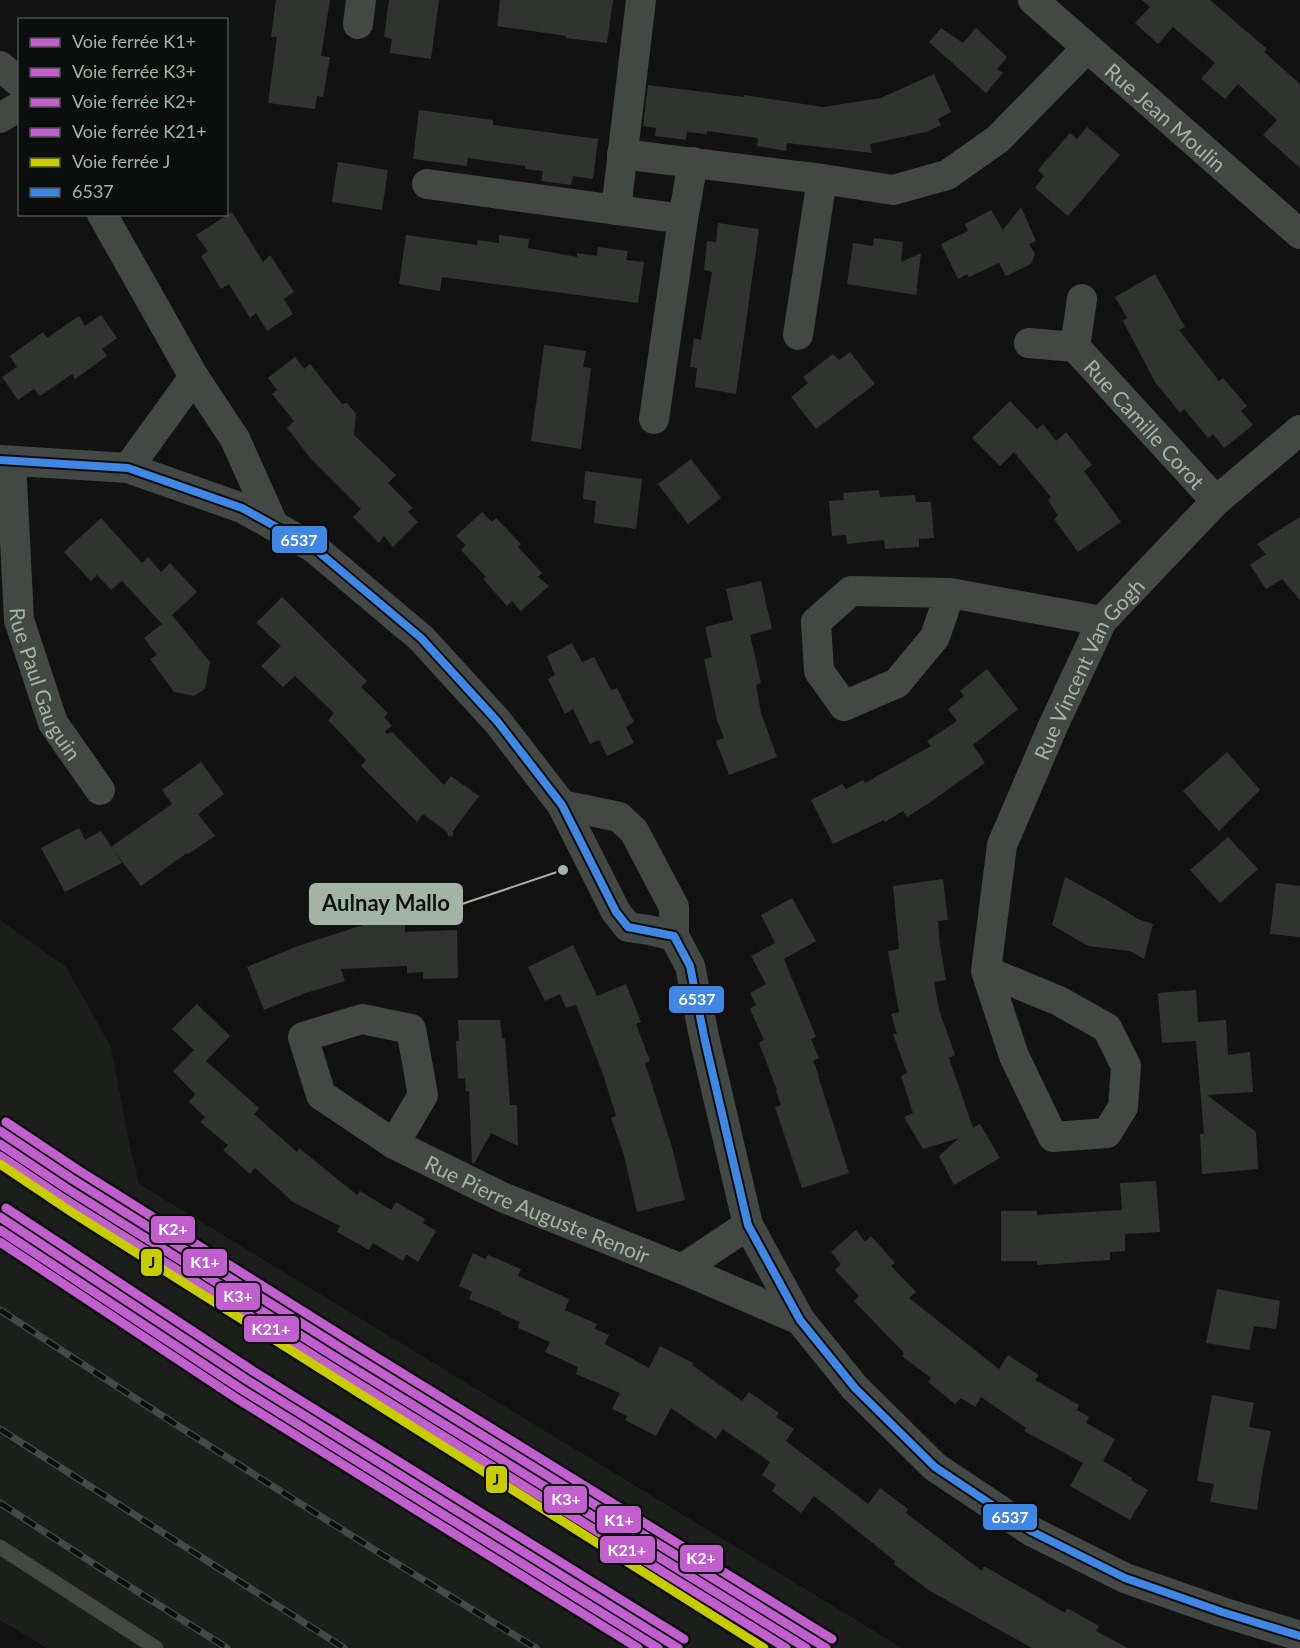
<svg xmlns="http://www.w3.org/2000/svg" width="1300" height="1648" viewBox="0 0 1300 1648" font-family="Lato,sans-serif">
	<style>
		.built { fill: #1c1e1c }
		.building { fill: #313331 }
		.lines { fill: none; stroke-linecap: round; stroke-linejoin: round }
		.service { stroke: #434844; stroke-width: 15 }
		.minor { stroke: #434844; stroke-width: 30 }
		.rail-casing { stroke: #454846; stroke-width: 7 }
		.rail { stroke: #0c0e0d; stroke-width: 4.5; stroke-dasharray: 14; stroke-linecap: butt }
		.bus-1-casing { stroke: #0c0e0d; stroke-width: 12 }
		.bus-1 { stroke: #4086e4; stroke-width: 8 }
		.rail-1-casing { stroke: #0c0e0d; stroke-width: 14 }
		.rail-2-casing { stroke: #0c0e0d; stroke-width: 14 }
		.rail-3-casing { stroke: #0c0e0d; stroke-width: 14 }
		.rail-4-casing { stroke: #0c0e0d; stroke-width: 14 }
		.rail-5-casing { stroke: #0c0e0d; stroke-width: 14 }
		.rail-1 { stroke: #c25fce; stroke-width: 9 }
		.rail-2 { stroke: #c25fce; stroke-width: 9 }
		.rail-3 { stroke: #c25fce; stroke-width: 9 }
		.rail-4 { stroke: #c25fce; stroke-width: 9 }
		.rail-5 { stroke: #c6cc00; stroke-width: 9 }
		.labels { text-anchor: middle; dominant-baseline: central; stroke-width: 4.5; stroke-linejoin: round; paint-order: stroke }
		.street-label { font-size: 21px; fill: #a2b4a4; stroke: #0c0e0d }
		.leader { fill: none; stroke: #a2b4a4; stroke-width: 2 }
		.callout-dot { fill: #a2b4a4; stroke: #0c0e0d; stroke-width: 2 }
		.callout { fill: #a2b4a4; stroke: #a2b4a4; stroke-width: 2 }
		.callout-label { font-size: 22px; text-anchor: middle; font-weight: bold; fill: #111 }
		.line-badge { stroke: #0c0e0d; stroke-width: 2 }
		.badge-label { font-size: 16px; text-anchor: middle; font-weight: bold; fill: #fff }
		.pale-badge-label { font-size: 16px; text-anchor: middle; font-weight: bold; fill: #111 }
	</style>
	<rect width="100%" height="100%" fill="#121212"/>
	<!-- built -->
	<polygon class="built" points="0,920 66,967 111,1047 129,1143 139,1184 902,1648 47,1648 0,1620"/>
	<!-- building -->
	<g class="building">
		<polygon points="276,0 330,0 321,56 330,57 323,97 317,96 315,109 268,103 277,37 271,37"/>
		<polygon points="389,0 439,0 431,59 390,53 392,39 384,37"/>
		<polygon points="500,0 613,0 607,43 566,38 566,36 497,26"/>
		<polygon points="1142,0 1210,0 1267,49 1264,52 1300,84 1300,168 1263,135 1277,120 1238,84 1225,99 1201,79 1215,63 1173,27 1158,44 1135,23 1150,7"/>
		<polygon points="941,28 963,43 976,28 1007,57 997,69 1003,73 986,93 929,42"/>
		<polygon points="934,74 951,112 938,119 941,125 926,132 870,144 872,153 787,143 786,151 757,146 758,138 707,131 707,134 687,132 686,140 655,136 656,128 643,126 648,85 744,97 744,95 823,107 881,98"/>
		<polygon points="419,110 493,120 493,125 598,139 593,179 573,176 571,185 541,181 543,171 525,169 525,166 468,158 467,166 413,159"/>
		<polygon points="1087,127 1120,155 1068,216 1035,188 1044,176 1038,170 1070,133 1077,139"/>
		<polygon points="338,162 388,170 382,210 332,202"/>
		<polygon points="1021,207 1036,241 1029,244 1035,254 1031,264 1006,276 999,263 969,277 967,274 958,279 941,244 968,231 965,224 991,210 1003,230"/>
		<polygon points="232,212 263,262 270,255 294,292 284,299 293,314 267,331 256,313 250,318 229,284 221,289 201,256 208,251 196,235"/>
		<polygon points="718,223 759,229 736,394 695,387 697,368 690,367 694,338 701,340 712,272 704,270 707,241 716,242"/>
		<polygon points="406,235 477,245 478,240 499,243 499,235 529,239 528,248 577,257 577,253 597,256 598,247 628,251 626,260 644,262 638,303 442,277 440,291 399,284"/>
		<polygon points="874,238 903,242 901,262 921,253 916,295 847,284 853,243 873,246"/>
		<polygon points="1155,274 1185,327 1179,330 1219,381 1223,378 1247,406 1241,411 1253,425 1224,448 1213,434 1208,438 1184,409 1180,413 1155,382 1123,321 1127,318 1115,297"/>
		<polygon points="101,315 117,338 102,349 107,356 75,379 72,374 40,396 34,389 18,400 2,377 17,367 10,356 43,332 47,338 79,316 85,326"/>
		<polygon points="544,345 586,351 583,367 591,368 581,449 531,441"/>
		<polygon points="850,352 875,384 816,429 791,397 808,383 803,377 833,354 839,360"/>
		<polygon points="295,357 304,369 310,364 342,404 347,403 356,414 354,435 396,475 388,483 413,508 408,512 418,522 393,547 384,536 379,543 353,517 361,509 312,460 287,428 294,421 272,394 277,390 268,378"/>
		<polygon points="1010,401 1037,429 1043,424 1056,441 1066,432 1092,465 1084,471 1121,522 1078,552 1054,519 1058,516 1048,500 1051,497 1014,452 1000,466 972,438"/>
		<polygon points="691,459 721,498 688,524 658,484"/>
		<polygon points="585,471 642,479 636,529 594,523 596,501 583,499"/>
		<polygon points="879,490 880,497 915,495 916,502 931,502 934,538 919,539 919,547 885,549 884,540 847,544 846,535 832,536 829,501 844,500 843,493"/>
		<polygon points="482,512 492,522 496,518 521,544 518,547 542,573 538,577 549,586 521,611 512,601 507,606 483,579 486,577 461,550 466,545 456,536"/>
		<polygon points="1300,517 1300,600 1282,579 1266,589 1250,565 1266,554 1257,544"/>
		<polygon points="101,518 142,563 148,557 161,572 170,563 197,592 172,615 210,662 205,689 194,696 174,692 150,659 157,655 144,638 162,624 122,581 111,590 97,575 91,581 64,552"/>
		<polygon points="761,581 772,629 750,635 761,683 756,685 761,713 777,757 729,775 716,741 724,738 717,720 704,659 712,657 705,627 733,620 726,589"/>
		<polygon points="282,597 367,681 361,687 388,713 384,717 392,726 385,731 387,734 392,732 444,785 451,776 479,796 453,831 453,837 451,835 449,837 447,832 423,814 417,822 361,766 366,760 328,720 334,713 295,676 283,687 261,666 281,646 256,623"/>
		<polygon points="572,643 582,662 594,657 611,690 617,688 634,722 626,727 634,743 607,756 599,740 590,744 573,709 565,714 548,679 555,675 547,656"/>
		<polygon points="987,669 1018,709 973,745 985,763 929,803 907,817 903,811 885,822 884,820 833,844 811,800 842,784 846,789 863,780 865,783 931,746 927,741 957,721 948,709 964,696 960,691"/>
		<polygon points="1227,752 1260,790 1219,831 1183,791"/>
		<polygon points="201,762 224,794 198,814 215,836 188,854 187,853 141,886 111,847 172,804 162,790"/>
		<polygon points="79,828 85,840 101,831 122,863 65,892 41,848"/>
		<polygon points="1228,837 1258,869 1220,903 1190,870"/>
		<polygon points="1065,877 1107,900 1138,919 1153,924 1144,959 1130,951 1088,946 1052,925"/>
		<polygon points="943,879 948,920 938,921 940,946 946,980 934,982 939,1010 955,1055 949,1058 973,1128 980,1124 1000,1158 954,1185 939,1156 959,1138 923,1149 904,1117 913,1113 901,1076 907,1073 893,1034 897,1034 891,1014 899,1012 888,951 899,949 893,886"/>
		<polygon points="1276,883 1300,886 1300,937 1270,934"/>
		<polygon points="792,898 816,941 784,959 816,1037 811,1039 819,1058 813,1061 819,1075 818,1076 849,1173 802,1188 775,1107 781,1105 776,1091 777,1090 759,1043 764,1040 750,1009 756,1005 750,993 766,984 751,956 775,943 761,915"/>
		<polygon points="405,923 405,932 457,930 458,978 423,979 423,972 407,973 407,966 341,969 345,981 303,994 264,1010 247,967 298,946 363,925"/>
		<polygon points="573,945 597,996 626,984 641,1022 636,1024 650,1061 645,1063 672,1147 685,1200 637,1212 623,1152 611,1118 616,1116 603,1074 576,1005 566,1008 560,994 545,1001 528,967"/>
		<polygon points="1196,990 1198,1022 1226,1020 1228,1055 1250,1052 1253,1092 1207,1095 1256,1132 1258,1169 1202,1174 1200,1134 1204,1134 1196,1041 1162,1043 1158,993"/>
		<polygon points="197,1004 230,1036 206,1061 259,1108 254,1114 297,1152 299,1148 357,1195 360,1191 391,1210 396,1202 425,1219 423,1223 436,1231 418,1262 406,1254 403,1261 373,1243 369,1250 337,1232 340,1226 293,1202 255,1168 250,1174 223,1150 228,1145 200,1122 205,1117 189,1102 195,1094 173,1071 194,1050 172,1029"/>
		<polygon points="458,1020 500,1020 502,1038 505,1039 510,1105 517,1105 518,1146 491,1133 474,1164 472,1163 469,1091 466,1091 465,1078 458,1079 456,1041 459,1041"/>
		<polygon points="1156,1181 1160,1232 1125,1234 1125,1251 1110,1252 1110,1260 1037,1265 1037,1261 1001,1261 1001,1211 1037,1211 1037,1215 1122,1210 1120,1183"/>
		<polygon points="856,1230 865,1242 871,1236 895,1263 891,1266 916,1292 909,1298 999,1369 1008,1355 1039,1375 1035,1380 1079,1405 1077,1410 1089,1417 1086,1423 1115,1439 1103,1461 1132,1478 1131,1480 1148,1490 1130,1520 1070,1486 1083,1463 1024,1431 1026,1428 981,1397 975,1407 961,1398 955,1404 928,1382 931,1378 902,1356 904,1353 854,1301 859,1296 835,1270 841,1264 831,1252"/>
		<polygon points="473,1253 485,1259 488,1255 521,1269 518,1276 569,1299 565,1310 597,1324 595,1329 609,1335 605,1344 649,1368 660,1346 693,1363 692,1365 742,1401 749,1392 779,1413 776,1417 794,1429 786,1441 868,1504 880,1488 908,1509 906,1513 982,1571 984,1566 1065,1613 1067,1608 1099,1626 1096,1631 1128,1648 1032,1648 930,1591 894,1564 895,1561 814,1496 801,1513 772,1491 776,1485 762,1475 770,1462 723,1429 716,1439 671,1408 656,1436 625,1420 627,1416 612,1409 620,1393 576,1374 578,1367 545,1352 550,1342 518,1328 520,1322 501,1314 501,1312 469,1299 472,1292 459,1286"/>
		<polygon points="1217,1289 1280,1301 1276,1329 1254,1326 1249,1350 1206,1343"/>
		<polygon points="1212,1395 1254,1403 1249,1427 1271,1431 1262,1474 1257,1510 1210,1502 1214,1484 1197,1481"/>
	</g>
	<g class="lines">
		<!-- service -->
		<polyline class="service" points="0,1547 156,1648"/>
		<!-- minor -->
		<g class="minor">
			<path id="s1" d="M1033 0 1300 234"/>
			<polyline points="358,24 361,0"/>
			<polyline points="0,66 20,83"/>
			<polyline points="0,118 20,106"/>
			<polyline points="622,154 822,179 893,190 947,175 998,139 1087,48"/>
			<polyline points="427,184 683,219"/>
			<polyline points="616,210 641,0"/>
			<polyline points="102,214 194,377 235,439 274,526"/>
			<polyline points="798,335 822,179"/>
			<path id="s2" d="M1029 343 1075 347 1216 501"/>
			<polyline points="1075,347 1082,299"/>
			<polyline points="654,419 683,219 693,162"/>
			<polyline points="0,460 128,468 242,508 314,548 421,638 497,721 562,805 616,912 628,927 649,930 674,936"/>
			<path id="s3" d="M11 461 19 620 53 723 100 790"/>
			<polyline points="128,468 194,377"/>
			<polyline points="950,593 935,637 897,683 844,706 819,671 816,622 851,591 950,593 1102,621"/>
			<polyline points="562,805 619,817 634,831 674,907 674,936 690,966 705,1041 748,1225 800,1320 855,1388 935,1467 1031,1531 1125,1578 1222,1612 1300,1636"/>
			<path id="s4" d="M986 971 1059 1001 1107 1028 1126 1066 1123 1107 1107 1133 1053 1137 1014 1056 986 971 1002 845 1053 726 1102 621 1216 501 1300 430"/>
			<path id="s5" d="M394 1144 423 1095 411 1029 362 1019 303 1037 321 1095 394 1144 502 1197 682 1269 748 1225"/>
			<polyline points="682,1269 800,1320"/>
		</g>
		<defs>
			<g id="rail">
				<path d="M0 1310C176 1426 355 1540 536 1648"/>
				<polyline points="0,1429 344,1648"/>
				<polyline points="0,1503 108,1573 227,1648"/>
			</g>
		</defs>
		<!-- rail casing -->
		<use href="#rail" class="rail-casing"/>
		<!-- rail -->
		<use href="#rail" class="rail"/>
		<defs>
			<polyline id="bus-1" points="0,460 128,468 242,508 314,548 421,638 497,721 562,805 616,912 628,927 674,936 690,966 705,1041 748,1225 800,1320 855,1388 935,1467 1031,1531 1125,1578 1222,1612 1300,1636"/>
		</defs>
		<!-- bus-1 casing -->
		<use href="#bus-1" class="bus-1-casing"/>
		<!-- bus-1 -->
		<use href="#bus-1" class="bus-1"/>
		<defs>
			<g id="rail-1">
				<polyline points="0,1131 72,1179 349,1353 826,1648"/>
				<polyline points="0,1217 247,1380 678,1648"/>
			</g>
			<g id="rail-2">
				<polyline points="0,1144 66,1188 343,1362 806,1648"/>
				<polyline points="0,1230 241,1389 658,1648"/>
			</g>
			<g id="rail-3">
				<polyline points="6,1122 78,1170 355,1344 832,1639"/>
				<polyline points="6,1208 253,1371 684,1639"/>
			</g>
			<g id="rail-4">
				<polyline points="0,1156 61,1197 338,1371 786,1648"/>
				<polyline points="0,1242 236,1398 638,1648"/>
			</g>
			<polyline id="rail-5" points="0,1164 73,1213 764,1648"/>
		</defs>
		<!-- rail-1 casing -->
		<use href="#rail-1" class="rail-1-casing"/>
		<!-- rail-2 casing -->
		<use href="#rail-2" class="rail-2-casing"/>
		<!-- rail-3 casing -->
		<use href="#rail-3" class="rail-3-casing"/>
		<!-- rail-4 casing -->
		<use href="#rail-4" class="rail-4-casing"/>
		<!-- rail-5 casing -->
		<use href="#rail-5" class="rail-5-casing"/>
		<!-- rail-1 -->
		<use href="#rail-1" class="rail-1"/>
		<!-- rail-2 -->
		<use href="#rail-2" class="rail-2"/>
		<!-- rail-3 -->
		<use href="#rail-3" class="rail-3"/>
		<!-- rail-4 -->
		<use href="#rail-4" class="rail-4"/>
		<!-- rail-5 -->
		<use href="#rail-5" class="rail-5"/>
	</g>
	<g class="labels">
		<!-- street labels -->
		<g class="street-label">
			<text stroke="none"><textPath href="#s1" startOffset="177">Rue Jean Moulin</textPath></text>
			<text stroke="none"><textPath href="#s2" startOffset="150">Rue Camille Corot</textPath></text>
			<text stroke="none"><textPath href="#s4" startOffset="806">Rue Vincent Van Gogh</textPath></text>
			<text stroke="none"><textPath href="#s3" startOffset="228">Rue Paul Gauguin</textPath></text>
			<text stroke="none"><textPath href="#s5" startOffset="542">Rue Pierre Auguste Renoir</textPath></text>
		</g>
	</g>
	<!-- callouts -->
	<path class="leader" d="M563 870L462 904"/>
	<circle class="callout-dot" cx="563" cy="870" r="6"/>
	<rect class="callout" x="310" y="884" width="152" height="40" rx="6"/>
	<g class="callout-label">
		<text x="386" y="911">Aulnay Mallo</text>
	</g>
	<g class="line-badge">
		<rect x="271" y="525" width="57" height="29" rx="6" fill="#4086e4"/>
		<rect x="668" y="985" width="57" height="29" rx="6" fill="#4086e4"/>
		<rect x="150" y="1215" width="46" height="29" rx="6" fill="#c25fce"/>
		<rect x="182" y="1248" width="46" height="29" rx="6" fill="#c25fce"/>
		<rect x="140" y="1248" width="23" height="29" rx="6" fill="#c6cc00"/>
		<rect x="215" y="1282" width="46" height="29" rx="6" fill="#c25fce"/>
		<rect x="243" y="1315" width="57" height="28" rx="6" fill="#c25fce"/>
		<rect x="485" y="1465" width="23" height="29" rx="6" fill="#c6cc00"/>
		<rect x="543" y="1485" width="45" height="29" rx="6" fill="#c25fce"/>
		<rect x="982" y="1503" width="56" height="28" rx="6" fill="#4086e4"/>
		<rect x="596" y="1505" width="46" height="29" rx="6" fill="#c25fce"/>
		<rect x="599" y="1535" width="57" height="29" rx="6" fill="#c25fce"/>
		<rect x="679" y="1544" width="45" height="29" rx="6" fill="#c25fce"/>
	</g>
	<g class="badge-label">
		<text x="299" y="546">6537</text>
		<text x="697" y="1005">6537</text>
		<text x="173" y="1235">K2+</text>
		<text x="205" y="1268">K1+</text>
		<text x="238" y="1302">K3+</text>
		<text x="271" y="1335">K21+</text>
		<text x="566" y="1505">K3+</text>
		<text x="1010" y="1523">6537</text>
		<text x="619" y="1526">K1+</text>
		<text x="627" y="1556">K21+</text>
		<text x="701" y="1564">K2+</text>
	</g>
	<g class="pale-badge-label">
		<text x="152" y="1268">J</text>
		<text x="496" y="1485">J</text>
	</g>
	<!-- legend -->
	<rect x="18" y="18" width="210" height="198" fill="#0c0e0d" stroke="#485049" stroke-width="1.5"/>
	<rect x="30" y="38" width="30" height="9" fill="#c25fce" stroke="#485049" stroke-width="1.5"/>
	<text x="72" y="48" font-size="18" fill="#a2b4a4">Voie ferrée K1+</text>
	<rect x="30" y="68" width="30" height="9" fill="#c25fce" stroke="#485049" stroke-width="1.5"/>
	<text x="72" y="78" font-size="18" fill="#a2b4a4">Voie ferrée K3+</text>
	<rect x="30" y="98" width="30" height="9" fill="#c25fce" stroke="#485049" stroke-width="1.5"/>
	<text x="72" y="108" font-size="18" fill="#a2b4a4">Voie ferrée K2+</text>
	<rect x="30" y="128" width="30" height="9" fill="#c25fce" stroke="#485049" stroke-width="1.5"/>
	<text x="72" y="138" font-size="18" fill="#a2b4a4">Voie ferrée K21+</text>
	<rect x="30" y="158" width="30" height="9" fill="#c6cc00" stroke="#485049" stroke-width="1.5"/>
	<text x="72" y="168" font-size="18" fill="#a2b4a4">Voie ferrée J</text>
	<rect x="30" y="188" width="30" height="9" fill="#4086e4" stroke="#485049" stroke-width="1.5"/>
	<text x="72" y="198" font-size="18" fill="#a2b4a4">6537</text>
</svg>
